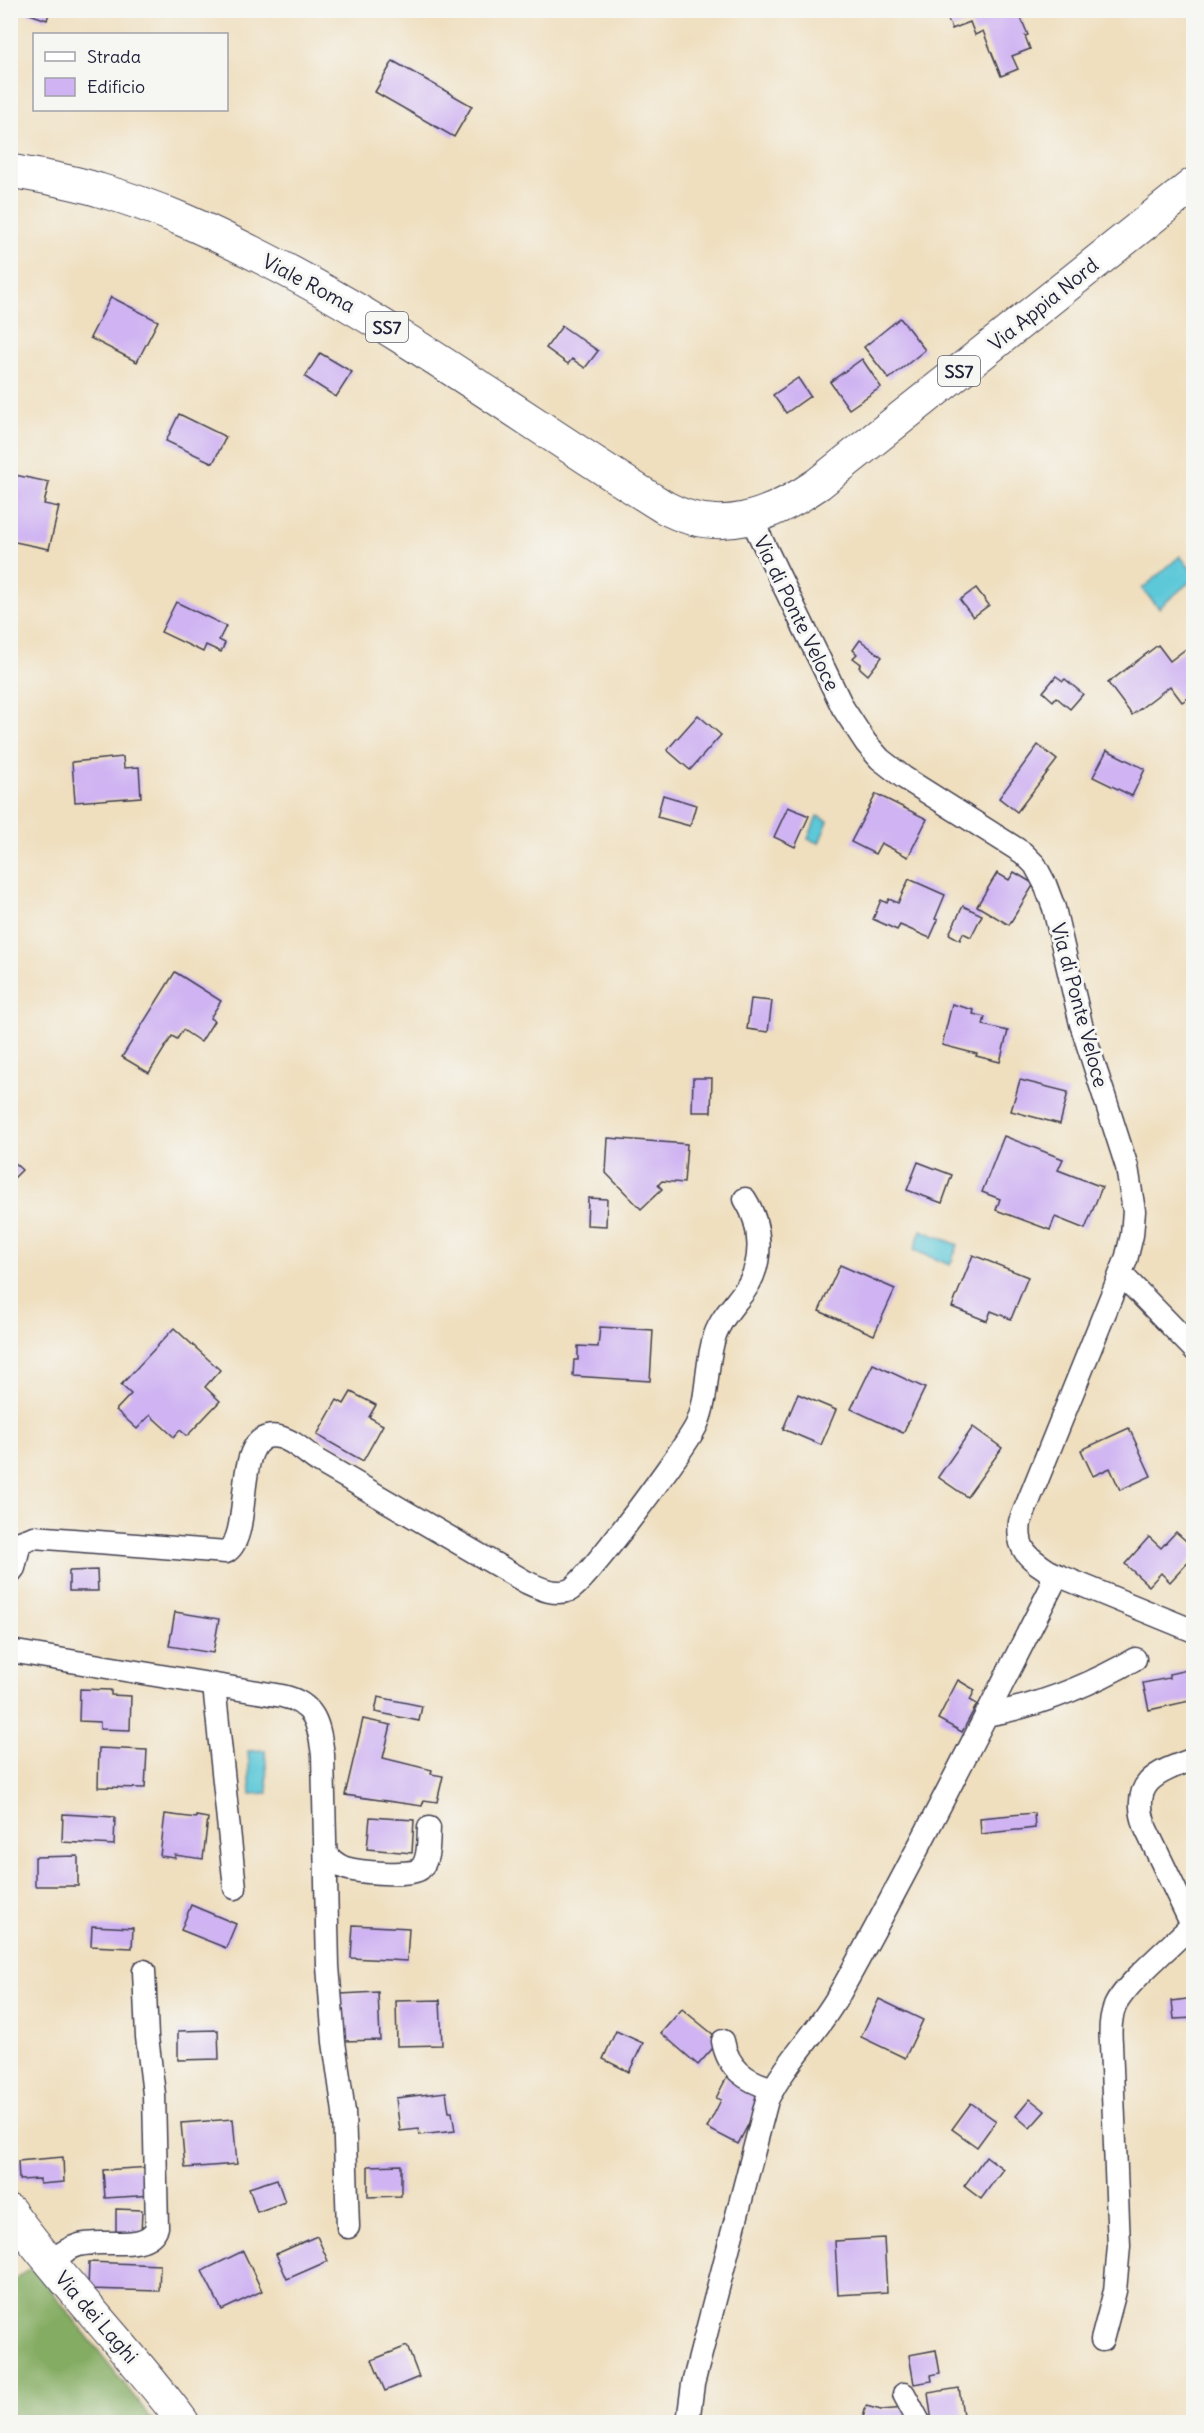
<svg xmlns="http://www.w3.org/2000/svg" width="1204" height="2433" viewBox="0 0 1204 2433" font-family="Delius,sans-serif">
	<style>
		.forest { fill: #84ac62; stroke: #53674e; stroke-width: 1.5 }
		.water { fill: #5dc8d8; stroke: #40758a; stroke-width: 1.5 }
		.building { fill: #cfb3f2 }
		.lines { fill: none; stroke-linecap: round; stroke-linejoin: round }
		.minor-casing { stroke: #413e4f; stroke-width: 25 }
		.secondary-casing { stroke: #413e4f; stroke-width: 34 }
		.primary-casing { stroke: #413e4f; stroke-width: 35 }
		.minor { stroke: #fff; stroke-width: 22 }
		.secondary { stroke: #fff; stroke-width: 32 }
		.primary { stroke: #fff; stroke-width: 33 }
		.labels { text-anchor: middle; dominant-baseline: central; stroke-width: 6; stroke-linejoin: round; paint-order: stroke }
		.shield { fill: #f6f6f2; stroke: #626272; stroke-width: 1.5 }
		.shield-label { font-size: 18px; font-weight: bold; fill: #22223b }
		.street-label { font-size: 20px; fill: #22223b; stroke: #f6f6f2 }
	</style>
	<rect width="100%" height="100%" fill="#f6f6f2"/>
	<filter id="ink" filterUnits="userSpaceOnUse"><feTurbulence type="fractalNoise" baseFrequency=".0167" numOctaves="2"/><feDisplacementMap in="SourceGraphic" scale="12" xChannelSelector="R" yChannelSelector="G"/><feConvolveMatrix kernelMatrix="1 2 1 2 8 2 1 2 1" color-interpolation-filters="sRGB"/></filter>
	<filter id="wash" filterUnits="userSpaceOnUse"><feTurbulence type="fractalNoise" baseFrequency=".008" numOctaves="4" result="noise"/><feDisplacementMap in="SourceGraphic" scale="24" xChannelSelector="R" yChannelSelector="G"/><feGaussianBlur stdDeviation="1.35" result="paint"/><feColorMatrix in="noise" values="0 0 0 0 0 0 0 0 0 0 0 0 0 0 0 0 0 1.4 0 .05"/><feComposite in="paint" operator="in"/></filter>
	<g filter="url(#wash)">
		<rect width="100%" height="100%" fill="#efdfbf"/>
		<!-- forest -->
		<polygon class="forest" points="33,2267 154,2422 15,2422 10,2408 11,2291 12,2281"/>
		<!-- water -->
		<g class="water">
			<polygon points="1180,556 1193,572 1193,579 1159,608 1142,589"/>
			<polygon points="817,816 828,821 819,843 808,839"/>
			<polygon points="921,1230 958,1245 950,1265 914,1250"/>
			<polygon points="265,1750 268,1793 251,1794 248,1751"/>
		</g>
		<g id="blocks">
			<!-- building -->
			<g class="building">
				<polygon points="18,10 50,10 47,20"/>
				<polygon points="944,10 1027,10 1029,15 1021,18 1028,35 1025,36 1030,49 1012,56 1018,69 1001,76 983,31 975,35 970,22 952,29"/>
				<polygon points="393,61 472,106 454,137 375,92"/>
				<polygon points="111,297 158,321 137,362 90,338"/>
				<polygon points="900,318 925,350 889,379 864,347"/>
				<polygon points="562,326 598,351 585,368 572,359 568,364 546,348"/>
				<polygon points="320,353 352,372 336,397 305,377"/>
				<polygon points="862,359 881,387 849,409 830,382"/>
				<polygon points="798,378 810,396 786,413 773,395"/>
				<polygon points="179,414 226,437 213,463 166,441"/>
				<polygon points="10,474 49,482 44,504 59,507 49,549 10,541"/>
				<polygon points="976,588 989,605 973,617 960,600"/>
				<polygon points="176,602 226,626 219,640 225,643 221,652 206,645 203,652 161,632"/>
				<polygon points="860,640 882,657 868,675 859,667 861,664 853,658 857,654 853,650"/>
				<polygon points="1158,645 1170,661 1191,645 1194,649 1194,694 1182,702 1170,686 1132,715 1108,683"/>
				<polygon points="1056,676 1063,681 1065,679 1083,694 1070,709 1056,697 1053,701 1043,692"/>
				<polygon points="698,715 721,735 690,770 667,750"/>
				<polygon points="1038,745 1057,760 1017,812 999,798"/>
				<polygon points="1107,750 1145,769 1132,796 1093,777"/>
				<polygon points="123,757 124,768 139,767 141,797 75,802 72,762"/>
				<polygon points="876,794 927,819 908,857 881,843 875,854 851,842"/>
				<polygon points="663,795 696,805 690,826 657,817"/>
				<polygon points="788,807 809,816 795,847 774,837"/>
				<polygon points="1014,872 1034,884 1009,925 977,906 997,873 1009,880"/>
				<polygon points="909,879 945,895 935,919 938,920 930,938 900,925 897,930 873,919 881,900 887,903 889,899 898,903"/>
				<polygon points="963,906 982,915 971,937 963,933 960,940 949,934"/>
				<polygon points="175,972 221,1001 210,1018 214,1021 201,1042 183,1030 177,1039 172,1036 149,1073 122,1057"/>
				<polygon points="751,999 772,1001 768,1032 747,1029"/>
				<polygon points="952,1004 974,1010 973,1014 985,1017 983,1025 1008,1031 1000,1062 976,1056 977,1054 942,1045"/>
				<polygon points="693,1078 712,1078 711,1112 692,1112"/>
				<polygon points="1020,1080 1068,1092 1060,1124 1011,1111"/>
				<polygon points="1004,1136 1063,1159 1058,1170 1102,1187 1085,1229 1055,1217 1050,1230 996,1210 1000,1199 982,1192"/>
				<polygon points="608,1138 687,1144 684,1183 662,1181 658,1185 662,1189 641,1209 606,1173"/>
				<polygon points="10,1159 22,1170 10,1182"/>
				<polygon points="918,1162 952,1175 942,1203 907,1190"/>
				<polygon points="588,1198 607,1199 606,1226 587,1225"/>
				<polygon points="973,1255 1028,1277 1011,1319 991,1311 987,1321 952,1307"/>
				<polygon points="840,1265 895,1289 874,1335 819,1311"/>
				<polygon points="600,1327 653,1330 650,1381 573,1376 574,1360 578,1360 578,1346 598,1347"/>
				<polygon points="174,1328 220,1370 205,1387 220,1401 187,1436 180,1430 174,1437 150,1415 137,1429 116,1410 131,1394 121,1385"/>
				<polygon points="873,1364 925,1388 903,1433 851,1409"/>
				<polygon points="351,1392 376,1405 369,1417 383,1425 363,1461 317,1435 337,1400 344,1404"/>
				<polygon points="798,1394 836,1410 821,1445 783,1429"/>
				<polygon points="973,1427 1002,1448 967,1497 938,1477"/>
				<polygon points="1129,1428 1151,1476 1120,1490 1110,1468 1093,1476 1081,1450"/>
				<polygon points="1176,1532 1194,1548 1194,1556 1170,1582 1161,1573 1149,1586 1125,1564 1149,1537 1161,1548"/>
				<polygon points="97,1570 98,1591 69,1591 69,1571"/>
				<polygon points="175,1612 219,1619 213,1653 169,1646"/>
				<polygon points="1191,1669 1194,1674 1194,1700 1149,1710 1143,1683 1169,1678 1169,1674"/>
				<polygon points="958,1680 975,1690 970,1700 977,1704 962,1732 938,1719"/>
				<polygon points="80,1689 111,1690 111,1695 131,1696 130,1730 100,1729 100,1722 79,1721"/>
				<polygon points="378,1697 422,1706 419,1721 375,1712"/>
				<polygon points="363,1719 391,1725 383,1758 432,1770 431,1774 443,1776 437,1802 424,1800 422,1806 345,1795"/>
				<polygon points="99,1748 147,1750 145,1788 98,1787"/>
				<polygon points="1034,1813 1035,1828 981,1834 980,1818"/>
				<polygon points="63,1814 115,1817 114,1845 62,1842"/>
				<polygon points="165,1814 196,1818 196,1816 208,1818 203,1859 175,1855 175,1858 160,1856"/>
				<polygon points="370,1817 414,1820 412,1853 367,1849"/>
				<polygon points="78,1856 78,1886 35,1886 35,1857"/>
				<polygon points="191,1905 236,1924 226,1948 181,1930"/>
				<polygon points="353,1925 409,1928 407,1961 351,1958"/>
				<polygon points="92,1926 133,1928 132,1948 91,1946"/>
				<polygon points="378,1992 380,2040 343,2041 341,1994"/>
				<polygon points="1194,1998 1194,2018 1174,2019 1172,2001"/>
				<polygon points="879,1999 923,2020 905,2058 861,2037"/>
				<polygon points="440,2000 442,2045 397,2046 396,2001"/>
				<polygon points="682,2009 720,2040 698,2065 661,2033"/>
				<polygon points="218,2030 219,2059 178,2060 178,2031"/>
				<polygon points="616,2031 643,2043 629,2072 603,2059"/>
				<polygon points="729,2073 765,2092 738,2144 707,2128 721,2100 716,2098"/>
				<polygon points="446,2092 449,2112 452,2112 455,2131 420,2135 419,2129 400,2131 396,2098"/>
				<polygon points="1030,2099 1045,2111 1030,2128 1016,2116"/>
				<polygon points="971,2103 996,2121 977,2147 952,2129"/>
				<polygon points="233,2119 237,2164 185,2168 181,2123"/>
				<polygon points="986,2156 1003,2169 981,2199 964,2186"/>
				<polygon points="63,2157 64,2182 40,2184 40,2179 19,2180 18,2161"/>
				<polygon points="401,2165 401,2196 368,2197 368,2166"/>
				<polygon points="152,2167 154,2195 105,2198 103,2170"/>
				<polygon points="277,2179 285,2202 257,2212 249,2188"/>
				<polygon points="116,2209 142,2210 141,2236 116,2235"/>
				<polygon points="317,2236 328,2261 287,2279 276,2254"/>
				<polygon points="884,2238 887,2292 838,2295 835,2241"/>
				<polygon points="243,2251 262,2291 222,2310 202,2271"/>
				<polygon points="89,2262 160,2265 159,2291 88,2289"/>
				<polygon points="407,2346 419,2377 385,2391 372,2360"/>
				<polygon points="936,2350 940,2373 931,2375 932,2381 914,2384 909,2355"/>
				<polygon points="959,2388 964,2422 932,2422 928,2393"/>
				<polygon points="866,2406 881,2410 906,2408 911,2422 862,2422"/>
			</g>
		</g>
	</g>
	<g filter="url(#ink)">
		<use href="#blocks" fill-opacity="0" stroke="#413e4f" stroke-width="1.5"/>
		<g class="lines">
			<defs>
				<g id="minor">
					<path d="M751 518 843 708 866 743 880 759 903 777 1023 853 1035 865 1045 884 1054 908 1081 1024 1127 1167 1134 1211 1132 1235 1126 1260 1020 1522C1016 1550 1029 1558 1050 1572"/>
					<polyline points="1121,1274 1194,1349"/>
					<path d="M10 1573 14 1568 20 1542 34 1537 226 1552C256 1535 229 1427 279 1437 293 1440 307 1454 318 1461L526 1582C539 1588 555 1596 570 1590 584 1585 689 1443 697 1424 709 1396 705 1364 715 1335 721 1318 735 1304 745 1290 764 1263 762 1226 745 1199"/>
					<path d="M10 1651 282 1696C315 1703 319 1724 323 1755L328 1966 334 2042 344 2112 348 2227"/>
					<polyline points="214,1685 235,1888"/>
					<path d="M986 1715C1039 1706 1090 1685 1135 1659"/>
					<path d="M326 1854C331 1860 337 1865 345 1868 358 1872 410 1877 420 1869 430 1860 428 1840 429 1828"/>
					<path d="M723 2041C728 2069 746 2081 773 2089"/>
					<path d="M50 2262C59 2255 68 2248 79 2245 102 2238 147 2253 157 2227L154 2094 147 2037 144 1971"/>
					<path d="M1102 2340 1115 2291 1119 2246 1111 2043C1110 2031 1110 2018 1115 2006 1125 1984 1172 1945 1192 1925L1146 1829C1129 1782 1155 1773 1194 1759"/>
					<polyline points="904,2394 919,2422"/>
					<path d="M688 2422 693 2384 767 2100C787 2060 820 2030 841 1991 915 1858 983 1721 1052 1586L1050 1572 1194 1631"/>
				</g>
				<path id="secondary" d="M10 2211C64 2285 129 2349 183 2422"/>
				<path id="primary" d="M10 171C40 176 70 181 99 190 157 206 210 231 263 258 404 330 530 424 664 507 719 537 770 517 818 484L1194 184"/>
			</defs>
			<!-- minor casing -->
			<use href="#minor" class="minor-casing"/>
			<!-- secondary casing -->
			<use href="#secondary" class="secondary-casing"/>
			<!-- primary casing -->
			<use href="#primary" class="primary-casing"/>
			<!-- minor -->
			<use href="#minor" class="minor"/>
			<!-- secondary -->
			<use href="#secondary" class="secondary"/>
			<!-- primary -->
			<use href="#primary" class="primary"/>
		</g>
	</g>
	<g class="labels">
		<!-- shield labels -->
		<g class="shield">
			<rect x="366" y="312" width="42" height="30" rx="4.5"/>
			<rect x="938" y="356" width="42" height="30" rx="4.5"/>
		</g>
		<g class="shield-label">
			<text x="387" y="327">SS7</text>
			<text x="959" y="371">SS7</text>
		</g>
		<!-- street labels -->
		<g class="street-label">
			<text transform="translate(309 283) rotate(28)">Viale Roma</text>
			<text transform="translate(1043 304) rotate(-39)">Via Appia Nord</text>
			<text transform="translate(797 613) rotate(64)">Via di Ponte Veloce</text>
			<text transform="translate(1080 1005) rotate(75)">Via di Ponte Veloce</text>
			<text transform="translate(97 2317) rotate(49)">Via dei Laghi</text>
		</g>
	</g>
	<!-- margin -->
	<rect width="1204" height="2433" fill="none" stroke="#f6f6f2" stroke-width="36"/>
	<!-- legend -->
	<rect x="33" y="33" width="195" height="78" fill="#f6f6f2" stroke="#a1a1a9" stroke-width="1.5"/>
	<rect x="45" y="52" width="30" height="9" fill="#ffffff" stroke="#a1a1a9" stroke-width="1.5"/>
	<text x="87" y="63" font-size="18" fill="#22223b">Strada</text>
	<rect x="45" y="78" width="30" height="18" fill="#cfb3f2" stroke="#a1a1a9" stroke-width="1.5"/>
	<text x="87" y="93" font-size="18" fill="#22223b">Edificio</text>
</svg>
